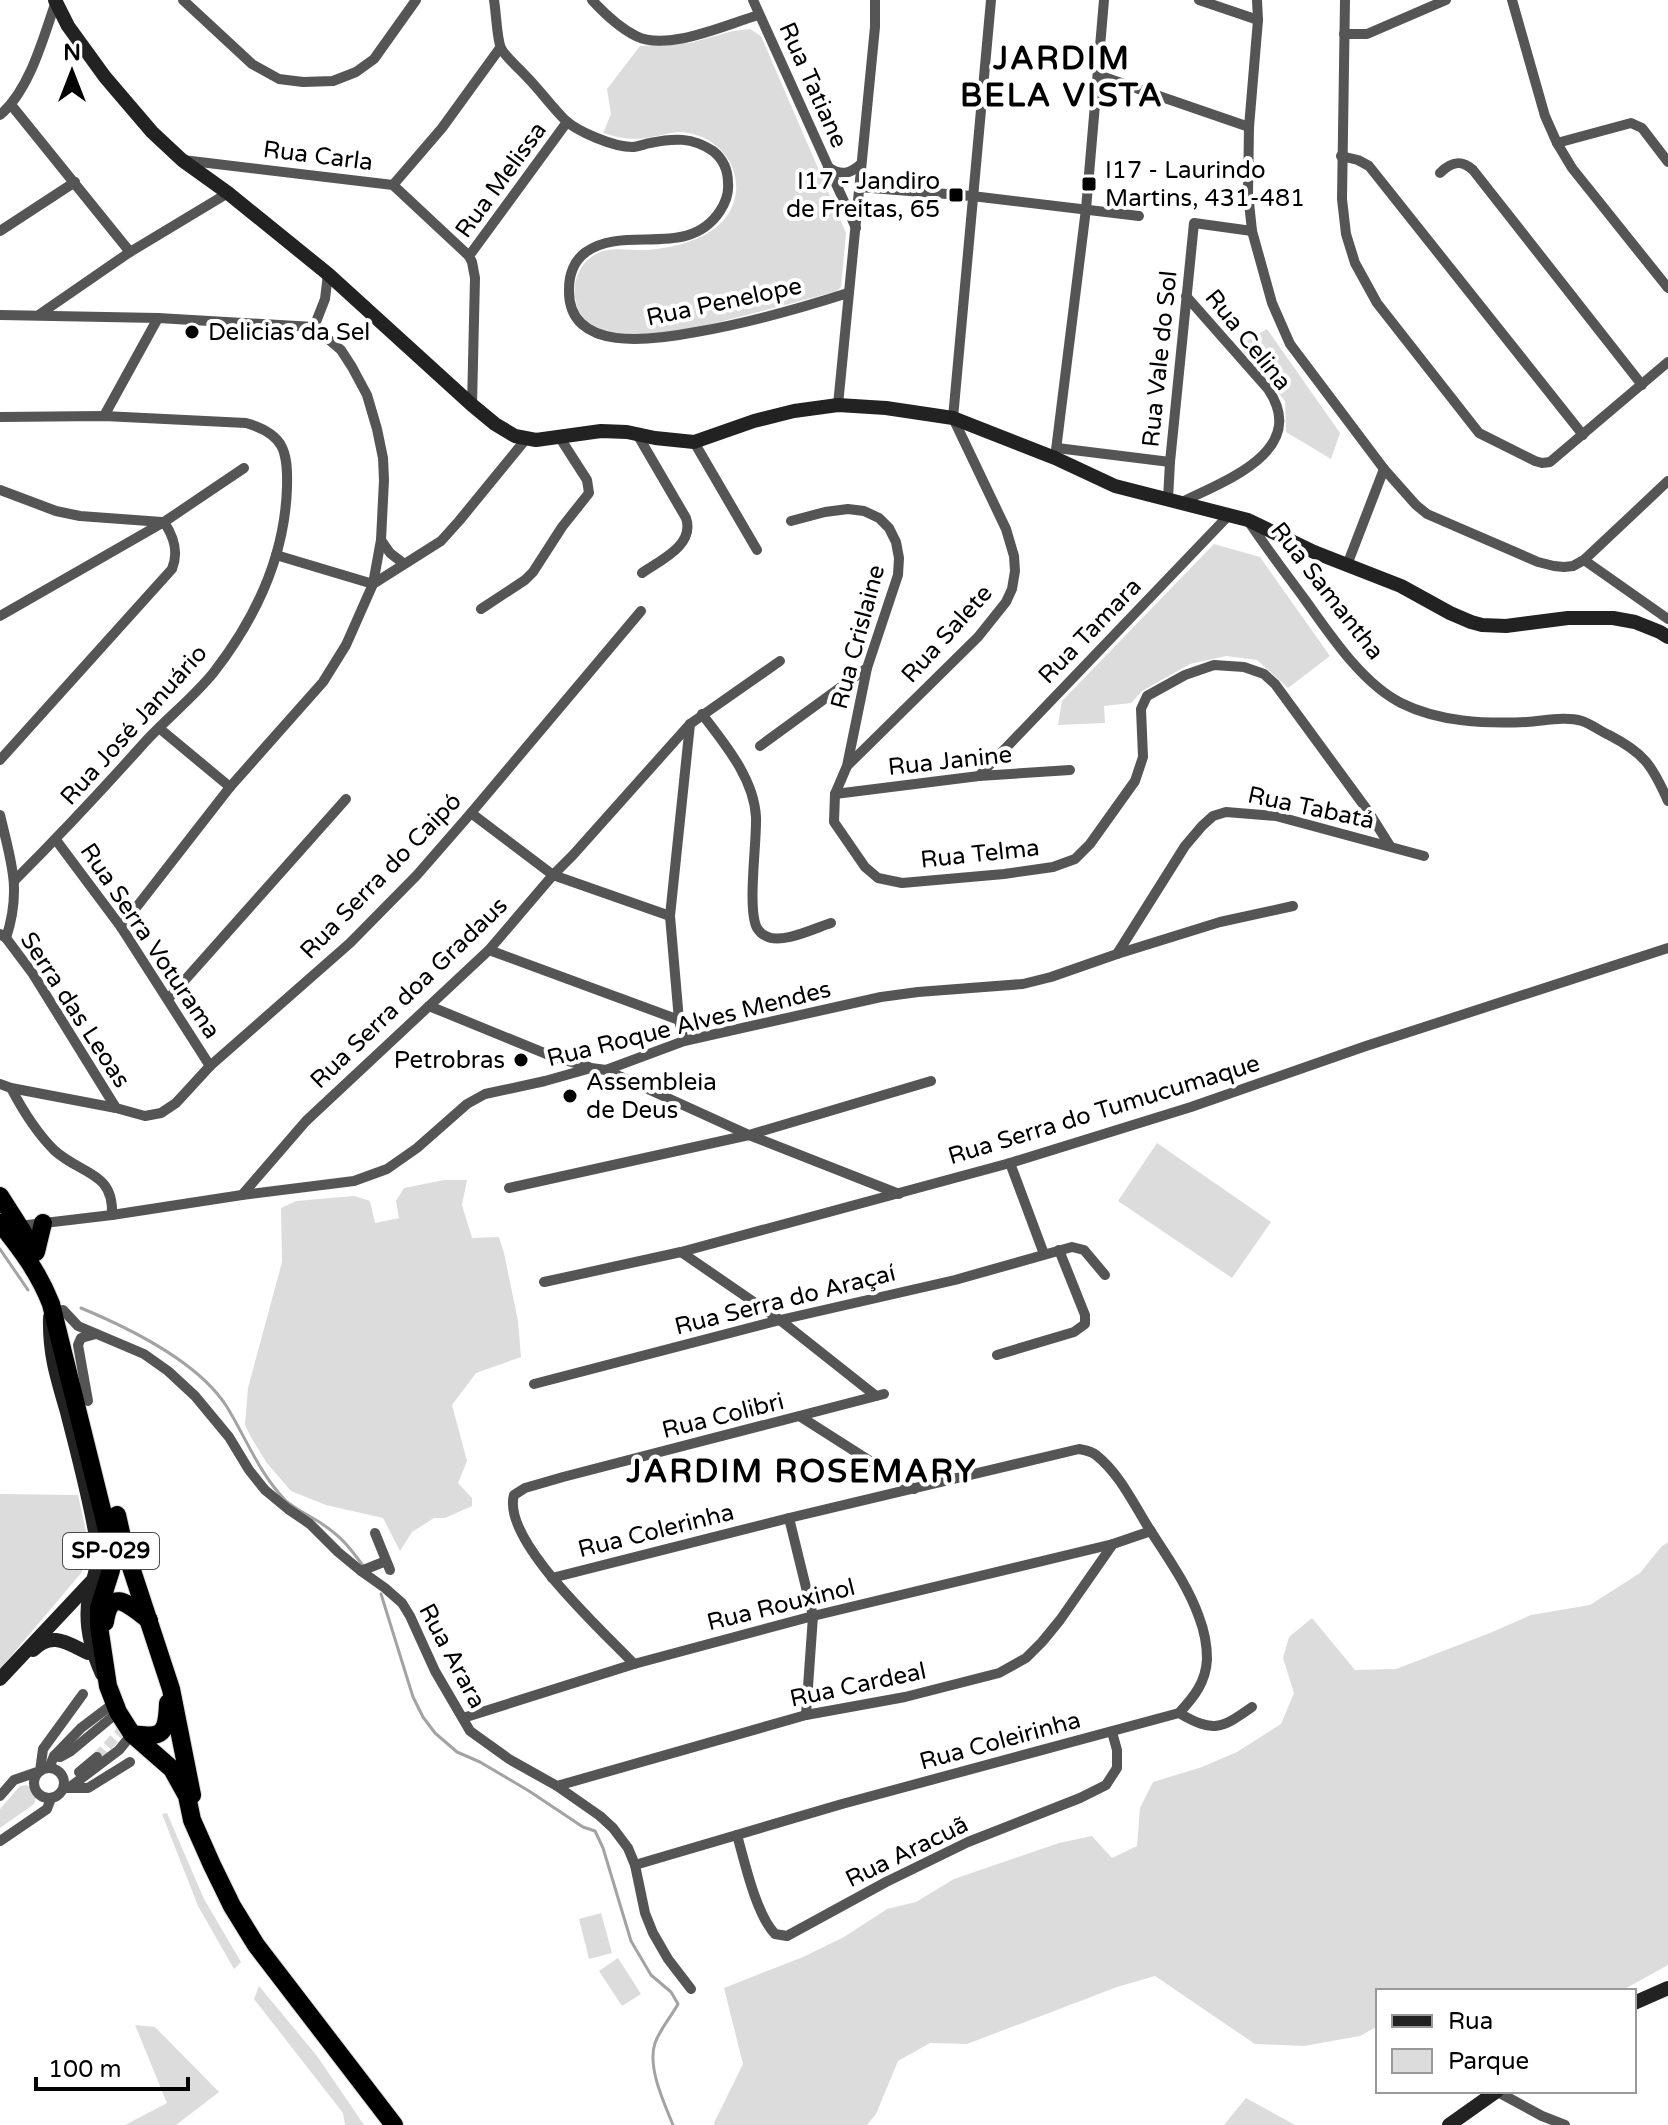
<svg xmlns="http://www.w3.org/2000/svg" width="1668" height="2125" viewBox="0 0 1668 2125" font-family="'Varela Round',sans-serif">
	<style>
		.green { fill: #dcdcdc }
		.lines { fill: none; stroke-linecap: round; stroke-linejoin: round }
		.stream { stroke: #a3a3a3; stroke-width: 3 }
		.street-tunnel { stroke: #d9d9d9; stroke-width: 10; stroke-dasharray: 10 5; stroke-linecap: butt }
		.highway-casing { stroke: #dbdbdb; stroke-width: 20 }
		.street { stroke: #555; stroke-width: 10 }
		.secondary { stroke: #222; stroke-width: 14 }
		.highway { stroke: #000; stroke-width: 18 }
		.poi-dot { fill: #000; stroke: #fff; stroke-width: 3 }
		.labels { text-anchor: middle; dominant-baseline: central; stroke-width: 8; stroke-linejoin: round; paint-order: stroke }
		.shield { fill: #fff; stroke: #4c4c4c; stroke-width: 2 }
		.shield-label { font-size: 22px; font-weight: bold; fill: #000 }
		.street-label { font-size: 24px; fill: #000; stroke: #fff }
		.poi-label { font-size: 24px; fill: #000; stroke: #fff; text-anchor: start }
		.district-label { font-size: 32px; font-weight: bold; letter-spacing: 2px; fill: #000; stroke: #fff }
	</style>
	<rect width="100%" height="100%" fill="#fff"/>
	<!-- green -->
	<g class="green">
		<path d="M750 29 761 36 843 226 846 233 841 287 837 291C801 301 766 310 731 319 703 327 670 336 641 337 636 337 629 336 623 334 600 330 579 325 575 297 573 283 578 268 589 259 605 244 627 251 647 250 683 247 731 234 736 192 739 159 712 134 681 132 670 132 661 136 651 137 634 141 619 138 603 133L611 114 607 89 640 46 690 43 733 31Z"/>
		<polygon points="1267,329 1340,433 1331,459 1286,432 1285,401 1238,346"/>
		<polygon points="1214,544 1260,557 1330,656 1288,688 1257,660 1226,656 1190,664 1142,691 1131,703 1104,706 1105,723 1058,725 1062,701"/>
		<polygon points="1157,1143 1271,1222 1232,1278 1118,1201"/>
		<polygon points="444,1180 467,1180 462,1205 472,1238 499,1237 504,1253 518,1321 521,1357 476,1373 452,1405 467,1461 458,1483 472,1498 472,1506 445,1518 434,1518 412,1532 400,1551 383,1518 326,1505 291,1491 266,1462 252,1439 245,1425 248,1388 282,1262 281,1208 296,1201 354,1196 370,1201 375,1223 399,1218 396,1201 404,1188"/>
		<polygon points="0,1494 78,1495 88,1540 82,1572 0,1669"/>
		<polygon points="1668,1542 1668,1965 1621,1991 1378,1991 1378,2026 1360,2036 1304,2046 1255,2044 1155,1976 1117,1987 967,2044 930,2043 898,2061 876,2114 867,2125 715,2125 714,2123 743,2064 724,1988 803,1957 844,1937 887,1909 916,1902 954,1879 1059,1843 1092,1836 1112,1858 1137,1846 1140,1808 1153,1782 1202,1767 1237,1752 1281,1724 1294,1693 1283,1658 1289,1637 1312,1618 1355,1670 1396,1669 1490,1633 1531,1615 1590,1605 1640,1573 1661,1547"/>
		<polygon points="27,1785 35,1792 36,1798 34,1804 0,1828 0,1809 20,1786"/>
		<polygon points="167,1813 204,1899 241,1962 234,1969 198,1906 162,1814"/>
		<polygon points="601,1913 612,1953 589,1959 579,1919"/>
		<polygon points="618,1958 641,1994 622,2006 599,1971"/>
		<polygon points="259,1986 317,2056 364,2125 345,2125 343,2113 254,1999"/>
		<polygon points="135,2025 155,2027 219,2092 176,2125 125,2125 167,2103"/>
		<polygon points="1246,2098 1295,2125 1224,2125"/>
	</g>
	<g class="lines">
		<!-- stream -->
		<g class="stream">
			<polyline points="0,1249 28,1290"/>
			<path d="M81 1308C129 1328 198 1361 227 1407 246 1438 259 1473 285 1500 294 1508 306 1514 316 1520 340 1535 348 1545 364 1567"/>
			<path d="M381 1594 413 1697 423 1717 435 1733 457 1752 480 1762 529 1791 583 1827 595 1831 603 1848 631 1941 651 1975 671 1992 678 2004C671 2017 660 2029 655 2043 647 2067 664 2103 673 2125"/>
		</g>
		<!-- street-tunnel -->
		<polyline class="street-tunnel" points="97,1757 126,1726"/>
		<defs>
			<g id="highway">
				<polyline points="0,1196 35,1251"/>
				<path d="M0 1223C21 1249 39 1273 51 1304L109 1538 111 1570 99 1608V1626L108 1686 118 1712 132 1734 172 1769 187 1796 192 1820 212 1865 232 1906 256 1945 394 2125"/>
				<polyline points="36,1252 43,1223"/>
				<polyline points="117,1515 124,1546 171,1689 192,1795"/>
				<path d="M105 1622C110 1585 130 1606 149 1620"/>
				<path d="M132 1734C163 1739 167 1733 168 1703"/>
			</g>
		</defs>
		<!-- highway casing -->
		<use href="#highway" class="highway-casing"/>
		<!-- street -->
		<g class="street">
			<polyline points="183,0 252,64 279,79 303,82 333,81 356,72 374,59 416,0"/>
			<path d="M494 0C496 11 497 40 501 48 505 57 518 67 525 75 539 89 551 106 565 120 578 132 614 147 632 147 638 147 644 144 650 143 674 138 692 137 713 151 723 159 728 170 728 183 729 193 726 202 720 211 688 260 625 224 586 252 574 260 569 275 569 289 567 354 654 340 696 332 748 323 798 309 848 293"/>
			<path d="M592 0C604 13 620 28 636 36 668 52 726 24 759 15"/>
			<polyline points="753,0 856,228"/>
			<polyline points="1199,0 1258,20"/>
			<polyline points="1257,0 1258,20 1249,127 1248,193 1252,231 1272,303 1290,344 1384,469 1416,505 1427,514 1538,562 1554,566 1564,567 1573,566 1584,560 1668,481"/>
			<polyline points="1345,0 1342,199 1346,234 1355,263 1377,303 1479,433 1535,461 1542,463 1550,462 1668,362"/>
			<polyline points="1512,0 1545,116 1557,143 1572,168 1668,288"/>
			<polyline points="1344,34 1367,34 1446,0"/>
			<polyline points="1098,75 1249,127"/>
			<polyline points="12,106 130,252"/>
			<path d="M0 115C29 91 43 39 55 4"/>
			<polyline points="1557,143 1631,123 1642,128 1668,162"/>
			<polyline points="1341,156 1358,160 1369,166 1583,435"/>
			<polyline points="183,160 393,185 469,256 472,262 475,278 472,405"/>
			<path d="M828 167C841 176 850 174 861 164"/>
			<path d="M1440 173C1451 162 1461 159 1473 170L1642 385"/>
			<polyline points="393,185 442,128 500,48"/>
			<polyline points="859,187 972,196 1139,216"/>
			<polyline points="0,231 75,182"/>
			<polyline points="469,256 567,122"/>
			<polyline points="40,314 130,252 228,193"/>
			<polyline points="0,315 158,318 314,327 341,350 352,367 367,395 377,429 383,458 384,480 381,540 373,584 346,645 323,682 230,787 121,927"/>
			<polyline points="314,327 325,299 328,274"/>
			<polyline points="838,405 875,27 875,0"/>
			<polyline points="104,416 158,318"/>
			<path d="M0 417 104 416 246 423C284 434 288 451 287 487 285 556 255 619 214 672 194 697 167 718 145 742 103 789 60 835 15 880"/>
			<path d="M637 434 686 518C695 545 661 560 642 573"/>
			<polyline points="694,442 757,550"/>
			<polyline points="1057,448 1170,462"/>
			<polyline points="1055,458 1086,209 1104,0"/>
			<polyline points="0,490 56,511 80,516 162,522"/>
			<polyline points="1168,499 1170,462 1194,223 1252,231"/>
			<path d="M1182 502C1224 481 1310 451 1268 389L1186 296"/>
			<polyline points="791,521 825,512 848,509 864,511 879,518 889,528 896,542 899,558 898,575 867,668 847,766 835,794 834,822 865,867 878,878 902,883 1004,874 1053,867 1075,859 1090,844 1135,781 1143,757 1141,709 1147,696 1185,675 1214,665 1244,667 1264,674 1275,684 1368,811 1390,846"/>
			<path d="M1249 522C1267 549 1287 575 1306 601 1331 636 1362 683 1401 703 1439 722 1485 724 1527 722 1544 721 1565 716 1582 721 1591 724 1600 731 1609 735 1644 753 1652 765 1668 801"/>
			<polyline points="381,540 390,553 403,563"/>
			<polyline points="276,555 373,584"/>
			<polyline points="1584,560 1668,619"/>
			<polyline points="1347,565 1384,469"/>
			<polyline points="373,584 441,541 459,521 526,439"/>
			<polyline points="481,609 525,580 533,572 562,527 589,493 587,480 560,438"/>
			<polyline points="0,616 164,522 244,468"/>
			<path d="M702 714C724 743 754 778 756 817 757 842 747 909 757 928 759 931 763 935 766 936 781 945 815 928 831 923"/>
			<polyline points="159,728 230,787"/>
			<polyline points="760,746 867,668"/>
			<path d="M0 760 172 569C179 552 174 537 164 522"/>
			<polyline points="848,765 978,637 1006,602 1012,589 1015,571 1014,556 1006,529 953,418 991,0"/>
			<polyline points="979,776 1230,514"/>
			<polyline points="835,794 979,776 1070,770"/>
			<polyline points="471,813 553,875 670,916"/>
			<path d="M0 815C11 862 22 889 6 938"/>
			<polyline points="56,840 121,927 210,1066"/>
			<polyline points="0,934 6,938 33,974 116,1108"/>
			<polyline points="489,950 679,1020"/>
			<polyline points="1117,954 1185,846 1202,826 1213,816 1226,812 1276,816 1424,856"/>
			<polyline points="168,999 346,799"/>
			<polyline points="429,1006 554,1057 589,1067"/>
			<polyline points="684,1041 679,1020 670,916 690,724"/>
			<polyline points="606,1070 749,1135 899,1194"/>
			<polyline points="0,1084 11,1088 116,1108 145,1116 161,1113 176,1103 210,1066 350,943 417,875 471,813 641,611"/>
			<path d="M11 1088C23 1111 36 1132 54 1150 81 1175 114 1171 112 1215"/>
			<polyline points="1010,1163 1044,1254"/>
			<polyline points="509,1188 749,1135 931,1081"/>
			<polyline points="242,1195 306,1121 489,950 553,875 573,855 690,724 780,661"/>
			<polyline points="19,1226 112,1215 242,1195 354,1181 387,1169 417,1148 467,1104 485,1094 545,1081 591,1068 606,1070 684,1041 881,997 918,992 1023,984 1051,977 1117,954 1220,922 1293,906"/>
			<polyline points="681,1252 780,1320 876,1396"/>
			<polyline points="544,1282 681,1252 1010,1163 1191,1107 1366,1046 1668,948"/>
			<polyline points="63,1310 78,1326 144,1354 168,1371 195,1396 229,1437 249,1470 265,1490 288,1509 310,1524 338,1552 361,1571 385,1588 402,1603 410,1616 435,1671 470,1731 509,1759 557,1786 600,1816 613,1828 628,1848 635,1865 645,1913 653,1933 668,1959 691,1989"/>
			<polyline points="997,1355 1074,1332 1085,1324 1085,1315 1059,1250"/>
			<polyline points="534,1384 780,1320 955,1280 1072,1247 1084,1250 1105,1275"/>
			<polyline points="88,1401 78,1345 81,1338 96,1334"/>
			<polyline points="801,1417 914,1489"/>
			<polyline points="789,1518 813,1616 806,1715"/>
			<polyline points="375,1533 390,1570"/>
			<polyline points="361,1571 386,1561"/>
			<path d="M552 1578 789 1518 1079 1449C1085 1450 1091 1451 1096 1455 1120 1474 1134 1505 1150 1530 1168 1558 1188 1586 1199 1617 1204 1630 1207 1645 1207 1659 1206 1682 1194 1697 1179 1713L842 1804 635 1865"/>
			<path d="M634 1664C604 1632 501 1540 514 1495L525 1488 563 1477 884 1394"/>
			<path d="M1179 1713C1213 1733 1221 1729 1252 1707"/>
			<polyline points="463,1718 634,1664 813,1616 1113,1544 1151,1531"/>
			<polyline points="54,1756 81,1728 114,1703"/>
			<polyline points="49,1768 54,1756 60,1757 71,1751 118,1712"/>
			<circle cx="49" cy="1783" r="15"/>
			<polyline points="79,1772 97,1757"/>
			<polyline points="557,1786 806,1715 905,1697 999,1673 1026,1658 1042,1642 1060,1620 1113,1544"/>
			<polyline points="65,1788 70,1787 119,1750 132,1734"/>
			<polyline points="67,1788 88,1788 130,1762"/>
			<polyline points="0,1796 14,1780 40,1771 43,1749 83,1694"/>
			<path d="M737 1835C745 1863 756 1914 775 1934L787 1936 886 1882 968 1842 1080 1798 1106 1785 1117 1768V1750L1112 1732"/>
			<polyline points="0,1841 47,1809 51,1798"/>
			<polyline points="1496,2091 1542,2116 1565,2125"/>
		</g>
		<!-- secondary -->
		<g class="secondary">
			<polyline points="55,0 68,26 105,77 152,132 182,160 228,193 328,274 472,405 495,424 515,436 536,440 601,431 627,432 655,438 694,442 754,421 794,411 838,405 886,408 953,418 1055,458 1115,486 1248,520 1314,552 1401,586 1450,613 1471,622 1482,625 1506,626 1568,618 1613,618 1635,622 1660,632 1668,637"/>
			<path d="M50 1317C49 1354 57 1378 67 1412 78 1456 90 1499 97 1543 101 1563 92 1579 89 1597 84 1625 91 1650 102 1674"/>
			<path d="M33 1650C52 1631 67 1643 88 1653"/>
			<polyline points="0,1679 91,1582"/>
			<polyline points="1634,2003 1668,1988"/>
			<polyline points="1449,2125 1497,2091"/>
		</g>
		<!-- highway -->
		<use href="#highway" class="highway"/>
	</g>
	<!-- markers -->
	<g class="poi-dot">
		<rect x="1081" y="176" width="16" height="16" rx="4"/>
		<rect x="948" y="187" width="16" height="16" rx="4"/>
		<circle cx="192" cy="332" r="8"/>
		<circle cx="521" cy="1060" r="8"/>
		<circle cx="570" cy="1096" r="8"/>
	</g>
	<g class="labels">
		<!-- shield labels -->
		<rect class="shield" x="63" y="1533" width="96" height="36" rx="6"/>
		<g class="shield-label">
			<text x="111" y="1551">SP-029</text>
		</g>
		<!-- street labels -->
		<g class="street-label">
			<text transform="translate(813 85) rotate(66)">Rua Tatiane</text>
			<text transform="translate(318 156) rotate(7)">Rua Carla</text>
			<text transform="translate(501 180) rotate(-54)">Rua Melissa</text>
			<text transform="translate(724 302) rotate(-12)">Rua Penelope</text>
			<text transform="translate(1248 340) rotate(51)">Rua Celina</text>
			<text transform="translate(1160 359) rotate(-84)">Rua Vale do Sol</text>
			<text transform="translate(1327 591) rotate(52)">Rua Samantha</text>
			<text transform="translate(1090 631) rotate(-46)">Rua Tamara</text>
			<text transform="translate(947 634) rotate(-48)">Rua Salete</text>
			<text transform="translate(858 637) rotate(-75)">Rua Crislaine</text>
			<text transform="translate(134 725) rotate(-48)">Rua José Januário</text>
			<text transform="translate(950 761) rotate(-6)">Rua Janine</text>
			<text transform="translate(1311 808) rotate(12)">Rua Tabatá</text>
			<text transform="translate(980 854) rotate(-6)">Rua Telma</text>
			<text transform="translate(381 876) rotate(-46)">Rua Serra do Caipó</text>
			<text transform="translate(150 941) rotate(56)">Rua Serra Voturama</text>
			<text transform="translate(409 993) rotate(-44)">Rua Serra doa Gradaus</text>
			<text transform="translate(75 1010) rotate(57)">Serra das Leoas</text>
			<text transform="translate(689 1024) rotate(-14)">Rua Roque Alves Mendes</text>
			<text transform="translate(1104 1110) rotate(-17)">Rua Serra do Tumucumaque</text>
			<text transform="translate(785 1300) rotate(-14)">Rua Serra do Araçaí</text>
			<text transform="translate(723 1416) rotate(-14)">Rua Colibri</text>
			<text transform="translate(656 1531) rotate(-14)">Rua Colerinha</text>
			<text transform="translate(781 1605) rotate(-14)">Rua Rouxinol</text>
			<text transform="translate(452 1656) rotate(62)">Rua Arara</text>
			<text transform="translate(858 1685) rotate(-12)">Rua Cardeal</text>
			<text transform="translate(1000 1741) rotate(-15)">Rua Coleirinha</text>
			<text transform="translate(907 1852) rotate(-26)">Rua Aracuã</text>
		</g>
		<!-- poi labels -->
		<g class="poi-label">
			<text x="1105" y="170">I17 - Laurindo<tspan x="1105" dy="28">Martins, 431-481</tspan></text>
			<text x="940" y="181" text-anchor="end">I17 - Jandiro<tspan x="940" dy="28">de Freitas, 65</tspan></text>
			<text x="208" y="332">Delicias da Sel</text>
			<text x="505" y="1060" text-anchor="end">Petrobras</text>
			<text x="586" y="1082">Assembleia<tspan x="586" dy="28">de Deus</tspan></text>
		</g>
		<!-- district labels -->
		<g class="district-label">
			<text x="1062" y="59">JARDIM<tspan x="1062" dy="37">BELA VISTA</tspan></text>
			<text x="802" y="1472">JARDIM ROSEMARY</text>
		</g>
	</g>
	<!-- legend -->
	<rect x="1376" y="1989" width="260" height="104" fill="#ffffff" stroke="#999999" stroke-width="2"/>
	<rect x="1392" y="2015" width="40" height="12" fill="#222222" stroke="#999999" stroke-width="2"/>
	<text x="1448" y="2029" font-size="24" fill="#000000">Rua</text>
	<rect x="1392" y="2049" width="40" height="24" fill="#dcdcdc" stroke="#999999" stroke-width="2"/>
	<text x="1448" y="2069" font-size="24" fill="#000000">Parque</text>
	<!-- north arrow -->
	<g transform="translate(72 72)" stroke="#ffffff" stroke-width="6" paint-order="stroke">
	<path d="M0-6L14 30L0 20L-14 30Z" fill="#000000"/>
	<text y="-12" font-size="22" font-weight="bold" text-anchor="middle" fill="#000000">N</text>
	</g>
	<!-- scale -->
	<path d="M36 2077v12h152v-12" fill="none" stroke="#000000" stroke-width="4"/>
	<text x="48" y="2077" font-size="24" fill="#000000" stroke="#ffffff" stroke-width="6" paint-order="stroke">100 m</text>
</svg>
